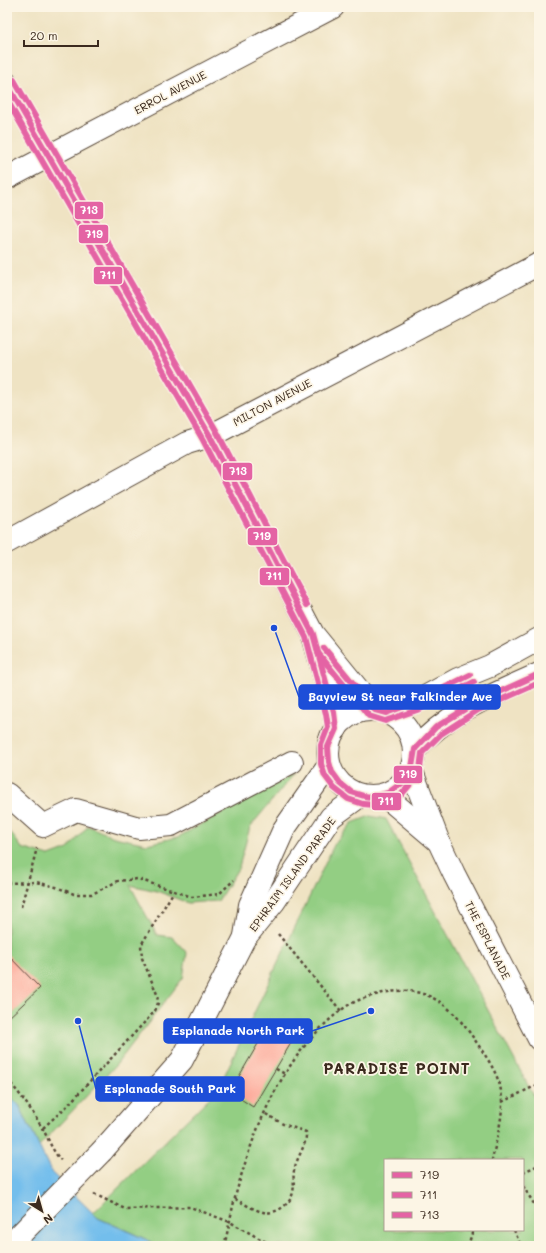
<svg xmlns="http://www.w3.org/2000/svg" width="546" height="1253" viewBox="0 0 546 1253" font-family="Mali,sans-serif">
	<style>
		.green { fill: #93ce83; stroke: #677c50; fill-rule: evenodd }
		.water { fill: #73beec; stroke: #577485 }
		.building { fill: #fda798 }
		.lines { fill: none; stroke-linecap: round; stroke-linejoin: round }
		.minor-casing { stroke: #564637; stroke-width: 24 }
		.path { stroke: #564637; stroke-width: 2.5; stroke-dasharray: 3 3; stroke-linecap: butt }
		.minor { stroke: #fff; stroke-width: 22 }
		.minor-bridge-casing { stroke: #564637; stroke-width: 24; stroke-linecap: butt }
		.minor-bridge { stroke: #fff; stroke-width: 22 }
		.bus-1-casing { stroke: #fcf5e5; stroke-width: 9 }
		.bus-2-casing { stroke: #fcf5e5; stroke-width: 9 }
		.bus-3-casing { stroke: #fcf5e5; stroke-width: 9 }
		.bus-1 { stroke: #e463a4; stroke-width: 6 }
		.bus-2 { stroke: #e463a4; stroke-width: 6 }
		.bus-3 { stroke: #e463a4; stroke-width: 6 }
		.labels { text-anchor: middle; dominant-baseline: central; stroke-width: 3.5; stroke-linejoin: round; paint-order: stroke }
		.street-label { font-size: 11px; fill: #3b2a1e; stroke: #fcf5e5 }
		.district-label { font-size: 15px; font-weight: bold; letter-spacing: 1px; fill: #3b2a1e; stroke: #fcf5e5 }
		.leader { fill: none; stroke: #1d4ed8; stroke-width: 1.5 }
		.callout-dot { fill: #1d4ed8; stroke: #fcf5e5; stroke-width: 1.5 }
		.callout { fill: #1d4ed8; stroke: #1d4ed8; stroke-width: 1.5 }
		.callout-label { font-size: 12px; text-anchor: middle; font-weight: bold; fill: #fff }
		.line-badge { stroke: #fcf5e5; stroke-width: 1.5 }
		.badge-label { font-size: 11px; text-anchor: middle; font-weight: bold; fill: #fff }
	</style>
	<rect width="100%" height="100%" fill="#fcf5e5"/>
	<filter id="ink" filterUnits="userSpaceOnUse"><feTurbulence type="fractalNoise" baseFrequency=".025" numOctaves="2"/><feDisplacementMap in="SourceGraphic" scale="8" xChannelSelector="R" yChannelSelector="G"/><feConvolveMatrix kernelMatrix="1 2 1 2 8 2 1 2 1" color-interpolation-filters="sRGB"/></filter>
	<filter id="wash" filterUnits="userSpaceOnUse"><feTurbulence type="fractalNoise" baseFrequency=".012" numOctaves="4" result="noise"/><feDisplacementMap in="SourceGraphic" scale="16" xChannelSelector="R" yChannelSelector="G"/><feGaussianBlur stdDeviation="0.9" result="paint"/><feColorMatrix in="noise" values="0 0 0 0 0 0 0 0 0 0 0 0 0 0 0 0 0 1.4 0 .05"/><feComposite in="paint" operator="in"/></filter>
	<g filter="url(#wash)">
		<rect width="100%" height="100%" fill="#efe3c3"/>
		<!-- green -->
		<g class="green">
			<polygon points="294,774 250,827 239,867 218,901 188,903 157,891 130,885 157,935 172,937 187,953 183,978 116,1065 39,1146 19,1105 7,1094 7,828 22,848 49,856 68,849 88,826 114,837 147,844 178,837"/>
			<path d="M370 816 386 819 530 1089 539 1104V1246H155L152 1242 98 1218 93 1213 218 1089 334 845 352 823ZM385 1160H523V1230H385Z"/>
		</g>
		<!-- water -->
		<polygon class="water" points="7,1094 19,1105 52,1173 98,1218 152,1242 155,1246 7,1246"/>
		<g id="blocks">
			<!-- building -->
			<g class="building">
				<polygon points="7,954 40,988 7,1019"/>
				<polygon points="270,1023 294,1038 253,1107 230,1092"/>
			</g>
		</g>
	</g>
	<g filter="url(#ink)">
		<use href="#blocks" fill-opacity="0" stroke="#564637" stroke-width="1"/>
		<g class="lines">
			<defs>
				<g id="minor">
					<polyline points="7,84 210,436 313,634 375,710"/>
					<polyline points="7,178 333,7"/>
					<polyline points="7,542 187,443 210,436 539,264"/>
					<polyline points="314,639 334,712 336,729"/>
					<circle cx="371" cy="753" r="43"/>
					<polyline points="386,713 416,702 458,679 490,666 539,639"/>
					<path d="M415 750C447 712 495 694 539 674"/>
					<polyline points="411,769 438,840 454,874 539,1039"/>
					<polyline points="7,794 43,826 76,810 139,828 171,825 292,762"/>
					<polyline points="384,795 437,840"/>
					<polyline points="245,936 250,905 284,829 329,765"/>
					<polyline points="102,1151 182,1060 244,939 274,902 331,817 360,796"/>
				</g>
			</defs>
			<!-- minor casing -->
			<use href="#minor" class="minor-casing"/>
			<!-- path -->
			<g class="path">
				<polyline points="7,883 36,882 56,887 74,894 92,894 118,881 138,879 192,897 219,894 234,880"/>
				<polyline points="21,907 37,848"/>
				<polyline points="278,934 341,1011"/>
				<polyline points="276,1069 285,1074"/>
				<path d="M7 1079C20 1094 32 1110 42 1128 49 1139 52 1151 61 1160"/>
				<polyline points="502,1102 539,1084"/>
				<polyline points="43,1128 67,1106 155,1011 158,1003 157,994 142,958 141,945 174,891"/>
				<polyline points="523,1172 539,1165"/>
				<polyline points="523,1186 539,1212"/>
				<polyline points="94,1194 125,1209 190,1207 230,1222 273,1246"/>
				<path d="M235 1199C243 1203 254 1210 263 1212 276 1215 291 1204 293 1192 295 1183 292 1176 295 1167 298 1155 307 1145 306 1132L283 1124 264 1113"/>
				<polyline points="514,1230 521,1246"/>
				<path d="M224 1246C229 1227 232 1208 237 1190 256 1122 286 1051 344 1008 355 1000 370 996 383 993 431 983 454 1009 479 1046 487 1058 496 1071 500 1086 506 1110 497 1136 492 1160"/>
				<polyline points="468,1246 473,1230"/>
			</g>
			<!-- minor -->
			<use href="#minor" class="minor"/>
			<defs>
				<polyline id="minor-bridge" points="9,1246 102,1151"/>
			</defs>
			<!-- minor-bridge casing -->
			<use href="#minor-bridge" class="minor-bridge-casing"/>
			<!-- minor-bridge -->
			<use href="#minor-bridge" class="minor-bridge"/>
			<defs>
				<g id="bus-1">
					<polyline points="7,84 210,436 313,634 334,712 336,729 328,747 329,762 332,772 340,783 351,792 364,796 372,797 388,793 402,783 407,776 412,767 415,749 436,727 475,703 539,674"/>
					<polyline points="324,648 375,710 386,713 416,702 470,675"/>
				</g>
				<g id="bus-2">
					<polyline points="7,100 203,440 306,637 326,714 328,727 321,745 321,764 325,776 334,788 348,799 363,804 374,805 392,800 401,795 413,781 420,769 422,753 441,734 478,710 539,683"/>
					<polyline points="318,653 369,716 385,721 420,709 474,682"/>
				</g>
				<polyline id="bus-3" points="14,80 217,432 307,605"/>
			</defs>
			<!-- bus-1 casing -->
			<use href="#bus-1" class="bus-1-casing"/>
			<!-- bus-2 casing -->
			<use href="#bus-2" class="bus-2-casing"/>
			<!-- bus-3 casing -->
			<use href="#bus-3" class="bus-3-casing"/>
			<!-- bus-1 -->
			<use href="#bus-1" class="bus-1"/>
			<!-- bus-2 -->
			<use href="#bus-2" class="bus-2"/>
			<!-- bus-3 -->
			<use href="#bus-3" class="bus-3"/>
		</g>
	</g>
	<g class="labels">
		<!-- street labels -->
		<g class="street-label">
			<text transform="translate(170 92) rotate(-28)">ERROL AVENUE</text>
			<text transform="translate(272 402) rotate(-28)">MILTON AVENUE</text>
			<text transform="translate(292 874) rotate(-54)">EPHRAIM ISLAND PARADE</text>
			<text transform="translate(488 940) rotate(63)">THE ESPLANADE</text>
		</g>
		<!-- district labels -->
		<g class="district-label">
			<text x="397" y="1068">PARADISE POINT</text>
		</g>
	</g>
	<!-- callouts -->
	<path class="leader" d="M274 628L299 697M371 1011L312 1031M78 1021L96 1089"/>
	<g class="callout-dot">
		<circle cx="274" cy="628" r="4"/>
		<circle cx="371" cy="1011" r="4"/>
		<circle cx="78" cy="1021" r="4"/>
	</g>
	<g class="callout">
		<rect x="299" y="685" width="201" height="24" rx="4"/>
		<rect x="164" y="1019" width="148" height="24" rx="4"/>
		<rect x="96" y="1077" width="148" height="24" rx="4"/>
	</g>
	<g class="callout-label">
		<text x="400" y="701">Bayview St near Falkinder Ave</text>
		<text x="238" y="1035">Esplanade North Park</text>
		<text x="170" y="1093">Esplanade South Park</text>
	</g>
	<g class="line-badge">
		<rect x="74" y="201" width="30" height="19" rx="4" fill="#e463a4"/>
		<rect x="78" y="224" width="31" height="20" rx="4" fill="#e463a4"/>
		<rect x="93" y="266" width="30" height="19" rx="4" fill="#e463a4"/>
		<rect x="222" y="462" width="31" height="19" rx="4" fill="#e463a4"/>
		<rect x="247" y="527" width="31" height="19" rx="4" fill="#e463a4"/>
		<rect x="259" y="567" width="31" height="19" rx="4" fill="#e463a4"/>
		<rect x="393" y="765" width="30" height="19" rx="4" fill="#e463a4"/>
		<rect x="371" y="792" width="31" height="19" rx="4" fill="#e463a4"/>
	</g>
	<g class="badge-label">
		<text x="89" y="214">713</text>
		<text x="94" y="238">719</text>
		<text x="108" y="279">711</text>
		<text x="238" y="475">713</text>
		<text x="262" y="540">719</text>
		<text x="274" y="580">711</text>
		<text x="408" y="778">719</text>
		<text x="386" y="805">711</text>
	</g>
	<!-- margin -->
	<rect width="546" height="1253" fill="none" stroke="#fcf5e5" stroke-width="24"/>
	<!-- legend -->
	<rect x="384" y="1159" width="140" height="72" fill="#fcf5e5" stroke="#afa495"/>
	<rect x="392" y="1172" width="20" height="6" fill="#e463a4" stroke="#afa495"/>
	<text x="420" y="1179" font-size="12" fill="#3b2a1e">719</text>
	<rect x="392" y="1192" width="20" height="6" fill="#e463a4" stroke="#afa495"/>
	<text x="420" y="1199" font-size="12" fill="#3b2a1e">711</text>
	<rect x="392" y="1212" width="20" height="6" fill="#e463a4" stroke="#afa495"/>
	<text x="420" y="1219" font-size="12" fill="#3b2a1e">713</text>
	<!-- north arrow -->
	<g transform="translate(42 1211) rotate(143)" stroke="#fcf5e5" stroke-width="3" paint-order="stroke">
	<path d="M0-3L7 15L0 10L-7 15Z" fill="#3b2a1e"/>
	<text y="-6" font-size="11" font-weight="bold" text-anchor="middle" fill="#3b2a1e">N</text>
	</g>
	<!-- scale -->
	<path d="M24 40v6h74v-6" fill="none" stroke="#3b2a1e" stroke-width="2"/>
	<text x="30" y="40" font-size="12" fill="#3b2a1e" stroke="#fcf5e5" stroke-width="3" paint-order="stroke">20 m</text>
</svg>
